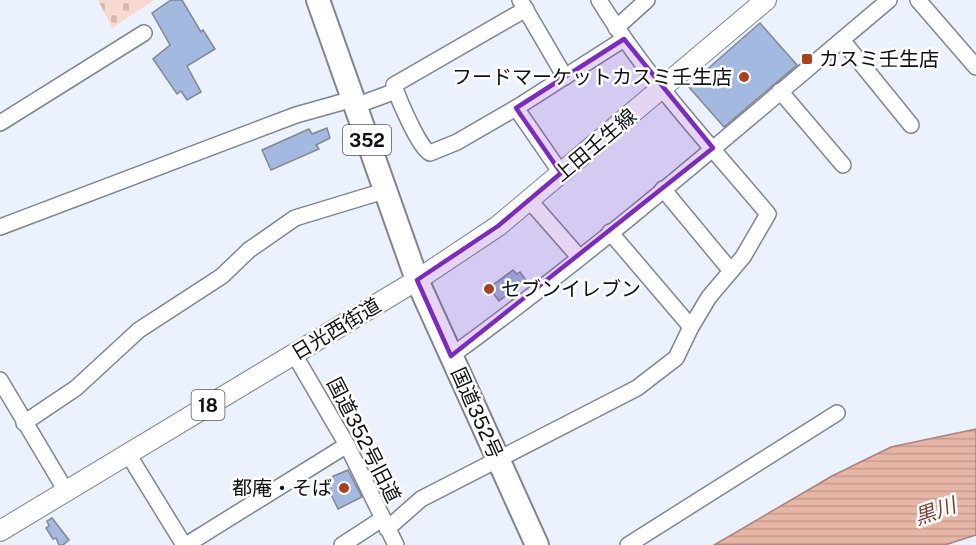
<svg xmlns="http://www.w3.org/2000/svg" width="976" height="545" viewBox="0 0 976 545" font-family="'Public Sans','Noto Sans JP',sans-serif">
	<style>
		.cemetery { fill: url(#cemetery-stones) }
		.water { fill: url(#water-rules); stroke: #a5847a; stroke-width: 1.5 }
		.building { fill: #a3b9e0; stroke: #828893; stroke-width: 1.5 }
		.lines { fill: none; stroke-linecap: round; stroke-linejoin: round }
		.minor-casing { stroke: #7f8590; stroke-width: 18 }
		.major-casing { stroke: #7f8590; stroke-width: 22 }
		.highway-casing { stroke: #7f8590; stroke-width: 26 }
		.minor { stroke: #fff; stroke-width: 15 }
		.major { stroke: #fff; stroke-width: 20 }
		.highway { stroke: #fff; stroke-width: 22 }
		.marked { fill: #7b2cbf; fill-opacity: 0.2; stroke: #7b2cbf; stroke-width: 4.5; stroke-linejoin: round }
		.poi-dot { fill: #a94121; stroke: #fff; stroke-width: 2 }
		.labels { text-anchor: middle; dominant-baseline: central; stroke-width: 5; stroke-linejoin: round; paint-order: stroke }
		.shield { fill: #fff; stroke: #56585a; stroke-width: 1.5 }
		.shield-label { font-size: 18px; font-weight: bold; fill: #0d1014 }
		.poi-label { font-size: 20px; fill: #0d1014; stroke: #fff; text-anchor: start }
		.street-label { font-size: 20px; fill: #0d1014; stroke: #fff }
		.water-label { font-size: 21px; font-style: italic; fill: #7e402e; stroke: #fff }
	</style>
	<defs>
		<pattern id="cemetery-stones" width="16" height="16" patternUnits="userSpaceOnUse" patternTransform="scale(1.5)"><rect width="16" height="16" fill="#f8d9cf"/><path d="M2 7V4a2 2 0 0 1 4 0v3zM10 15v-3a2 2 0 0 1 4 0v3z" fill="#d3b9b1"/></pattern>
		<pattern id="water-rules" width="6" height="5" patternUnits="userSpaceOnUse" patternTransform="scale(1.5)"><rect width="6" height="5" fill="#e6b5a6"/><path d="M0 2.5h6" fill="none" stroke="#c49b8e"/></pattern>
	</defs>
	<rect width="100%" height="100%" fill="#ebf2fe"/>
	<!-- cemetery -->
	<polygon class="cemetery" points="98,0 154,0 112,28"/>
	<!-- water -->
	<polygon class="water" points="976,429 976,535 945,545 714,545 832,476 891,447"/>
	<!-- building -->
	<g class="building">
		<polygon points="171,0 182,0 201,32 203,30 215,49 187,66 201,92 187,100 181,91 177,94 153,59 170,45 152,13"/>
		<polygon points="760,23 797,65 724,127 688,86"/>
		<polygon points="327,128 330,138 316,145 319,149 271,170 262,150 309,129 312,134"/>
		<polygon points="513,270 517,274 520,272 526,280 499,301 489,288"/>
		<polygon points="348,470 362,497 338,509 324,480"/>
		<polygon points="52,518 69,540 63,545 59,545 56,538 53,539 46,528 49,526 47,521"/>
	</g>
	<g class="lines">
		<defs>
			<g id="minor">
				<polyline points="520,0 565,77"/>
				<polyline points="918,0 976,67"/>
				<polyline points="616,28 647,0"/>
				<polyline points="842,40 911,125"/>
				<polyline points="780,91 843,165"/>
				<polyline points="355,106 396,91"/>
				<path d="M516 108 457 142 430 153C419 148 398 98 394 85L526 9"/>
				<polyline points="0,123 144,33"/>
				<polyline points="561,173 516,108 624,39"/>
				<polyline points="663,189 731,271"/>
				<polyline points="529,200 579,257"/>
				<polyline points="0,227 296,115 353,99"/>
				<polyline points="610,232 691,327"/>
				<polyline points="294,354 347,445 396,545"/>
				<path d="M451 356C603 246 745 121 889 0"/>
				<polyline points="0,380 66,491"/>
				<polyline points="24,423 76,388 139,330 222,276 249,250 295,218 384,191"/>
				<polyline points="128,454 184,545"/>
				<path d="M387 529 421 499 637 388 676 358 691 327 709 297 743 257 768 214C710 145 646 77 599 0"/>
				<polyline points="186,545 347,445"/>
				<polyline points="342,545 382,519"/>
				<polyline points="628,545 837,413"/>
			</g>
			<polyline id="major" points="0,531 417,280 498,226 766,0"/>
			<polyline id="highway" points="318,0 417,280 537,545"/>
		</defs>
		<!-- minor casing -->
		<use href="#minor" class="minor-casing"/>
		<!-- major casing -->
		<use href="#major" class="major-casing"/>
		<!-- highway casing -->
		<use href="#highway" class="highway-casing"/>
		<!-- minor -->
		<use href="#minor" class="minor"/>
		<!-- major -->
		<use href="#major" class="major"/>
		<!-- highway -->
		<use href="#highway" class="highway"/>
	</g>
	<!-- marked area -->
	<path class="marked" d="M624 39 713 148 451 356 417 280 498 226 561 173 516 108Z"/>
	<!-- markers -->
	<g class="poi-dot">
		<rect x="801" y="53" width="12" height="12" rx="3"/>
		<circle cx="744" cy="77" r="6"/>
		<circle cx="489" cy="289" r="6"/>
		<circle cx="344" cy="488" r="6"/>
	</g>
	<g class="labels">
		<!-- shield labels -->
		<g class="shield">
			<rect x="343" y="125" width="48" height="30" rx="4.5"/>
			<rect x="191.5" y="390" width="33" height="30" rx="4.5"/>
		</g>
		<g class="shield-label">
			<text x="367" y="140">352</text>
			<text x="208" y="405">18</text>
		</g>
		<!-- poi labels -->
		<g class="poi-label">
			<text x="819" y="59">カスミ壬生店</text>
			<text x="732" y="77" text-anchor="end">フードマーケットカスミ壬生店</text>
			<text x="501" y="289">セブンイレブン</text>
			<text x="332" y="488" text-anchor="end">都庵・そば</text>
		</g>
		<!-- street labels -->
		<g class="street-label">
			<text transform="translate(595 145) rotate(-40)">上田壬生線</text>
			<text transform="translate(336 329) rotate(-31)">日光西街道</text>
			<text transform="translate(477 413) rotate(66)">国道352号</text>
			<text transform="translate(364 440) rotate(63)">国道352号旧道</text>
		</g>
		<!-- water labels -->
		<g class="water-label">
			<text transform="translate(935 511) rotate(-19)">黒川</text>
		</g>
	</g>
</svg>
